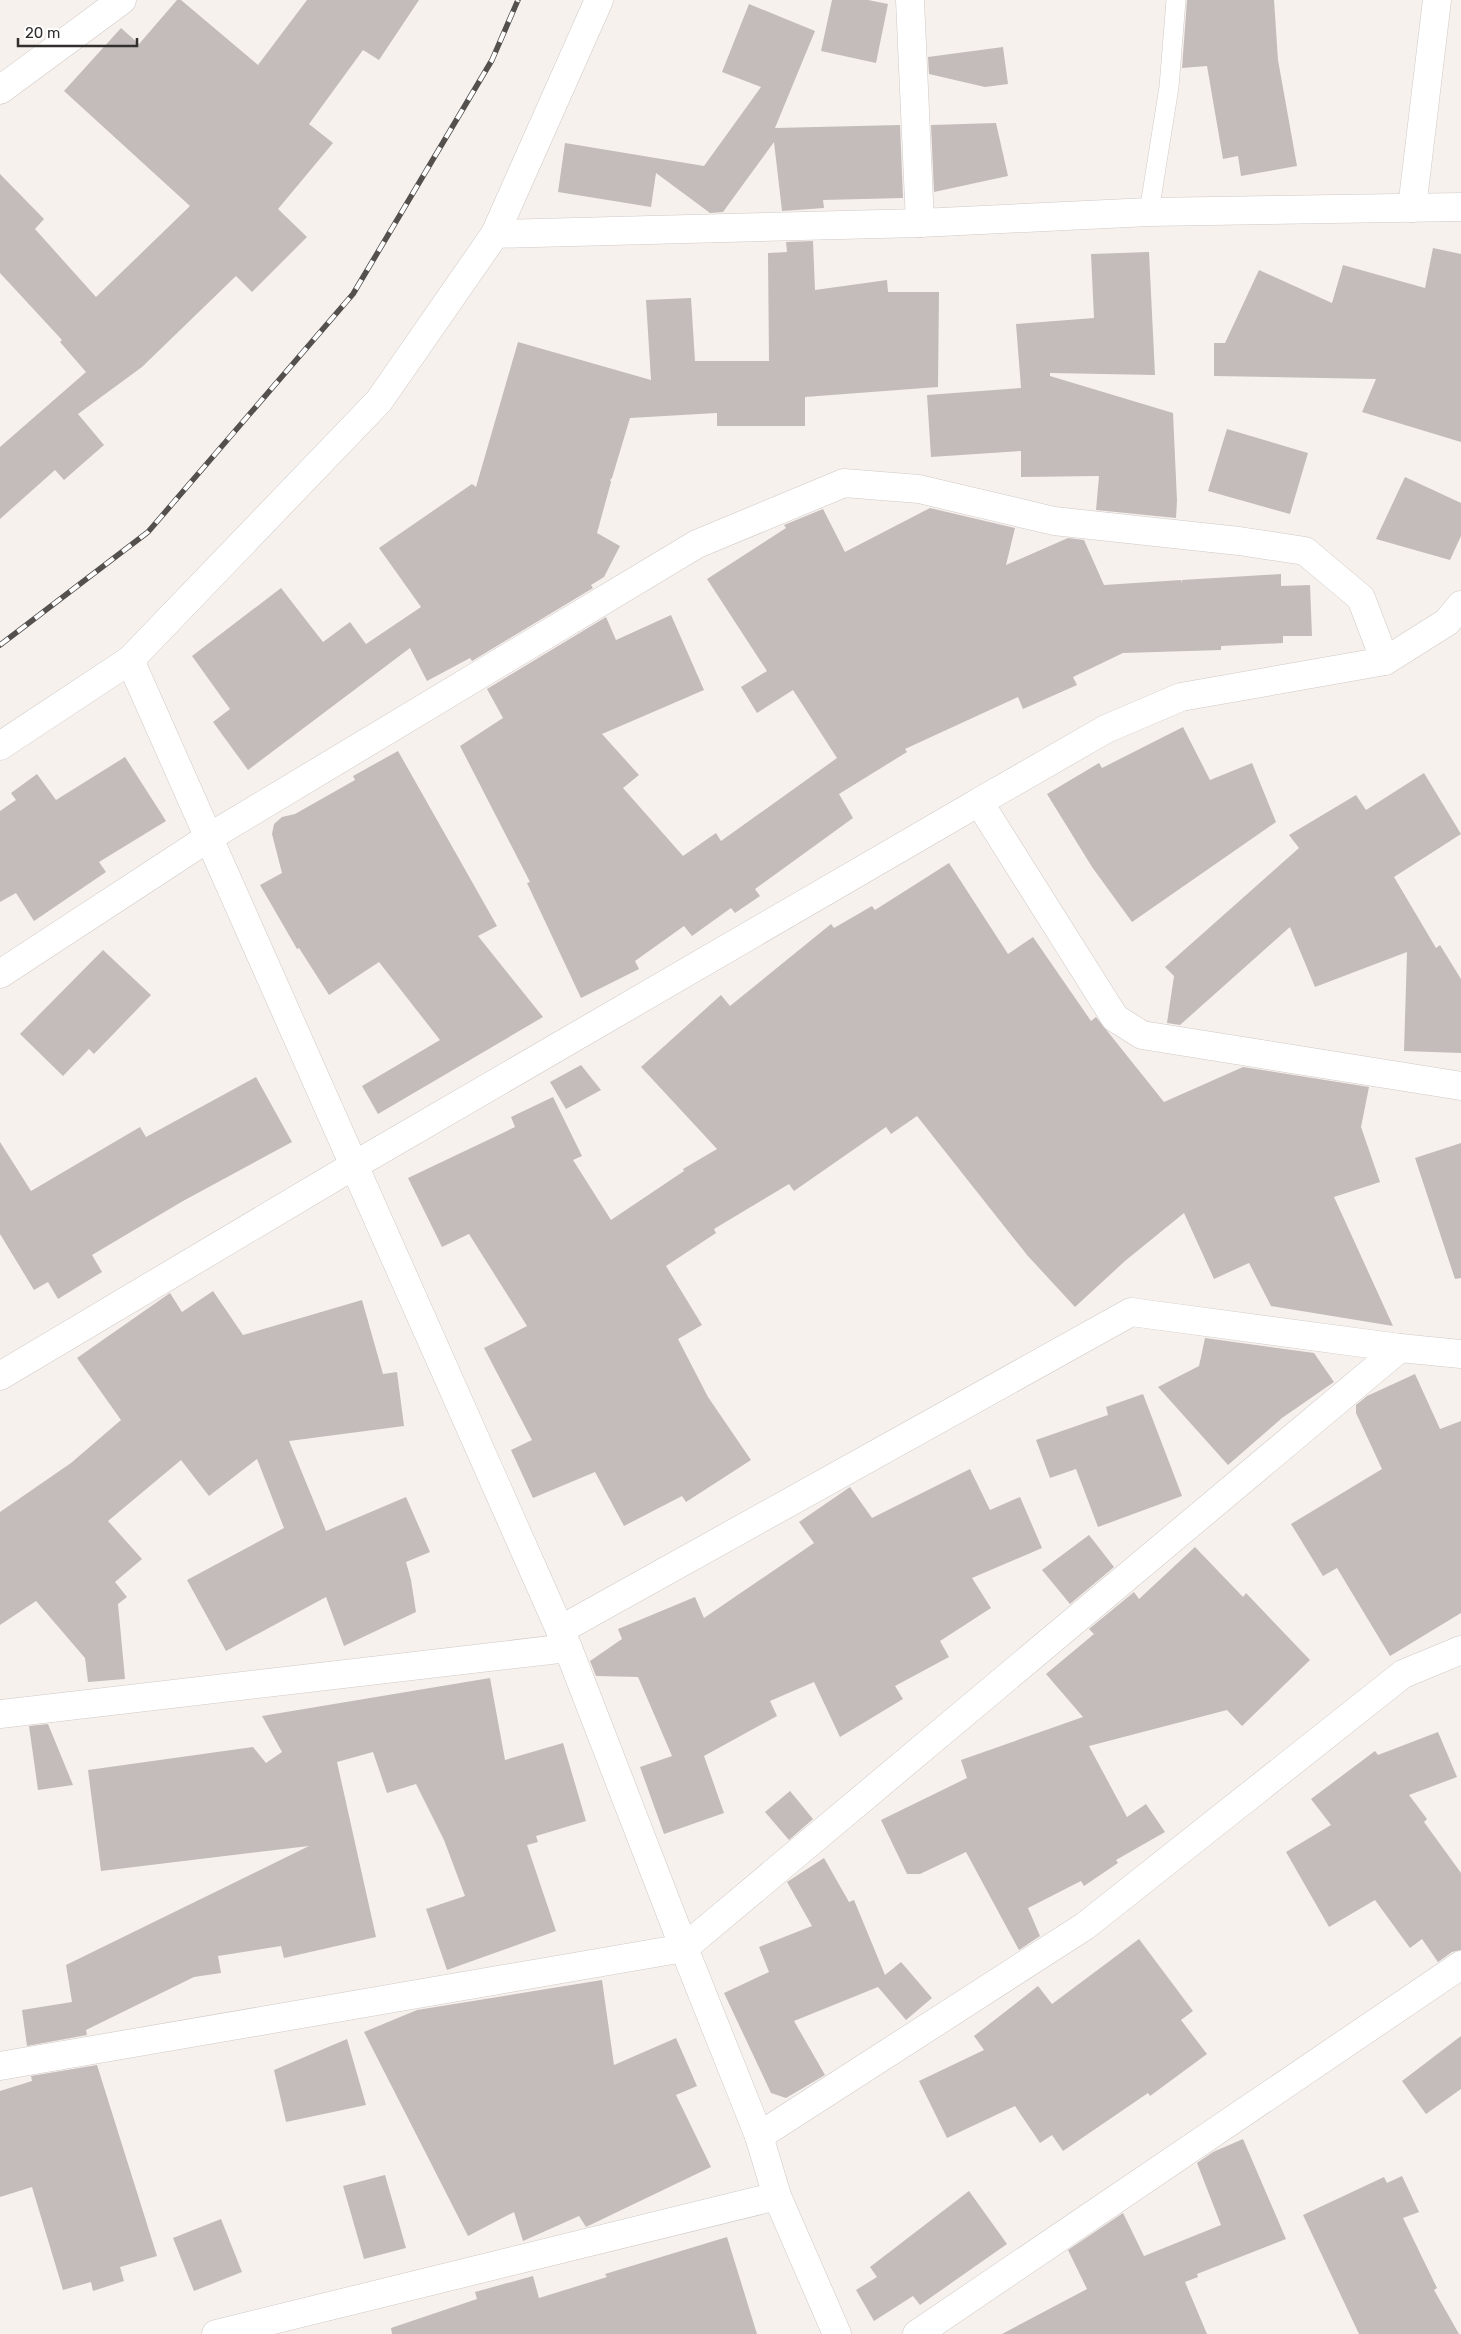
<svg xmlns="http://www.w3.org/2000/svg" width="1461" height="2334" viewBox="0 0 1461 2334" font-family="Rubik,sans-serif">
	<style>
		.building { fill: #c3bcba }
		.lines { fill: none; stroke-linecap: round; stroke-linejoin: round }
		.service-casing { stroke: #d0c9c6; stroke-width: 20 }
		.minor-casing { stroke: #d0c9c6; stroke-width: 29 }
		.service { stroke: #fff; stroke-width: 19 }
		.minor { stroke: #fff; stroke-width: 28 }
		.rail-casing { stroke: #53504e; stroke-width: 5.5 }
		.rail { stroke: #fff; stroke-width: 4; stroke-dasharray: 11; stroke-linecap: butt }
	</style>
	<rect width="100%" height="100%" fill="#f7f1ed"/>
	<!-- building -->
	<g class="building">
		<polygon points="177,0 181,0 258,65 307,0 419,0 379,60 363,50 309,124 333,143 278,209 307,237 252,292 236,276 142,367 78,414 104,445 64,480 55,470 0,519 0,447 86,372 60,342 62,340 0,273 0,174 44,219 35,229 96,297 190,206 64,91 121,28 139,44"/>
		<polygon points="832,0 868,0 888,4 876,63 821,51"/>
		<polygon points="1187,0 1274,0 1278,60 1297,166 1241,176 1238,156 1223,159 1207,66 1182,68"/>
		<polygon points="749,4 815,31 775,128 900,125 903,198 823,200 824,208 782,211 774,142 723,212 710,213 656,173 651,207 558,192 565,143 704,166 761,87 722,72"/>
		<polygon points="1003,47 1008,84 985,87 929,74 928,57"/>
		<polygon points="996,123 1008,176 934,192 931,125"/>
		<polygon points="813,241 815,290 887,280 888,292 939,292 938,387 805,397 805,426 717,426 717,413 630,418 612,478 610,480 611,482 597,533 620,546 604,577 591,585 593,588 472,661 470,658 427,681 410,648 248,770 213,722 230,709 192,656 281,588 323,642 350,622 366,644 421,607 379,548 472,484 476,487 518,342 651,380 646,300 691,298 695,361 769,361 768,253 787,252 786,242"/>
		<polygon points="1433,248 1461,254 1461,442 1362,412 1376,379 1214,376 1214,343 1225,343 1259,270 1332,303 1343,265 1425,288"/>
		<polygon points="1149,252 1155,375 1050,373 1050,376 1173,413 1177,501 1176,518 1096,510 1099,476 1021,477 1021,451 931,457 927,395 1021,388 1016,324 1094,318 1091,254"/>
		<polygon points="1227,429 1308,453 1290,514 1208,491"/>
		<polygon points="1405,477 1461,503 1461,536 1450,560 1376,539"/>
		<polygon points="930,508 1015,528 1006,565 1068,538 1084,540 1104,585 1181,580 1181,583 1182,580 1281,574 1281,586 1310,585 1312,636 1283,636 1283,643 1221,646 1221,650 1123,653 1073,677 1077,685 1023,709 1018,697 905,749 907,752 839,794 853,818 755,889 760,896 735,913 731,908 692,936 684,926 635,961 639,969 581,998 527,883 530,882 460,746 503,718 487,689 606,617 616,640 671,615 704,690 602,734 639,775 623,788 683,856 716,833 721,841 837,758 793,690 757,713 741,687 767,671 707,579 786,528 784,525 823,509 845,552"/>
		<polygon points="1183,727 1210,780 1252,763 1276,822 1132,922 1092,867 1047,794 1099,763 1102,768"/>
		<polygon points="398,751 497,926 478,936 543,1017 378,1114 362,1086 440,1040 379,962 329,995 299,948 297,949 260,885 282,873 272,834 274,824 282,817 295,814 355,780 353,776"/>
		<polygon points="125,757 166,821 99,862 106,872 34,921 16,893 0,902 0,811 16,800 11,793 37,774 56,800"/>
		<polygon points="1424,773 1461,834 1394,877 1436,948 1440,945 1461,979 1461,1053 1404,1051 1407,952 1315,987 1290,927 1180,1025 1167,1023 1174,976 1165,967 1299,848 1289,835 1356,795 1366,810"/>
		<polygon points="949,863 1008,954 1033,937 1091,1021 1096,1017 1164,1102 1243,1067 1369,1087 1361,1127 1380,1182 1334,1197 1393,1326 1271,1306 1249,1263 1214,1279 1184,1213 1125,1261 1075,1307 1027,1255 917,1116 891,1134 886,1127 794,1191 789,1184 714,1229 716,1233 666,1266 702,1325 678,1339 708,1397 751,1460 686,1502 682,1496 624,1526 595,1472 533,1498 511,1450 532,1440 484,1348 527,1326 469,1234 442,1247 408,1178 515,1127 511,1117 553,1097 582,1156 573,1160 611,1220 684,1171 683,1169 717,1149 641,1067 721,995 730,1006 831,924 834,928 872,906 875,910"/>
		<polygon points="103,950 151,995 94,1054 89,1049 63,1076 20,1034"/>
		<polygon points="581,1065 601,1090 566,1109 550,1082"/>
		<polygon points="256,1077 292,1142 183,1201 92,1255 102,1272 58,1299 48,1282 34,1290 0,1234 0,1142 31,1191 140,1127 146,1137"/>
		<polygon points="1461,1143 1461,1278 1455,1279 1415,1158"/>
		<polygon points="213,1291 243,1335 362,1300 383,1374 397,1372 404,1426 289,1441 326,1531 406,1497 430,1552 406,1562 411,1580 416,1612 344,1646 326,1597 226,1651 187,1580 284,1528 257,1459 209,1496 181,1460 108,1521 142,1559 115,1582 127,1597 118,1604 125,1679 88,1682 85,1658 36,1601 0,1625 0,1512 71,1463 121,1420 77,1358 170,1293 182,1312"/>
		<polygon points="1205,1338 1314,1353 1334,1382 1282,1418 1228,1465 1158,1387 1199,1366"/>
		<polygon points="1415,1374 1440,1429 1461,1421 1461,1613 1390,1656 1337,1568 1323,1576 1291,1524 1382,1469 1356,1413 1356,1405 1367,1396"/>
		<polygon points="1143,1394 1182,1496 1098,1527 1076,1469 1050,1478 1036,1440 1108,1415 1106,1407"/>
		<polygon points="970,1469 990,1510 1020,1497 1042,1548 972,1578 991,1608 940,1641 949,1657 895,1686 903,1699 840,1737 814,1682 770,1701 777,1716 704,1756 724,1813 664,1834 640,1767 672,1756 638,1677 596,1676 590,1661 622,1639 618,1629 695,1597 704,1618 814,1543 799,1522 850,1487 872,1518"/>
		<polygon points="1089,1535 1114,1567 1070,1604 1042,1570"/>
		<polygon points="1195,1547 1243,1597 1246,1593 1310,1660 1242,1726 1227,1710 1089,1746 1127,1817 1146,1804 1165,1832 1116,1860 1118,1863 1084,1886 1081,1881 1028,1908 1040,1936 1019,1950 966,1852 920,1874 907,1874 881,1820 967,1778 961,1760 1083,1717 1046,1674 1094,1634 1089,1629 1134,1592 1139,1599"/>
		<polygon points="490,1678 505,1760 563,1743 586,1821 536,1836 538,1842 527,1845 556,1931 447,1970 426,1909 465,1896 444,1840 416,1784 387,1793 373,1752 337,1762 376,1937 284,1958 281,1946 218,1956 221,1973 194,1977 86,2030 87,2035 27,2046 22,2010 72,2002 66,1965 309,1846 101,1871 88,1770 253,1747 266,1763 282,1752 262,1716"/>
		<polygon points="48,1724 73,1785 38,1790 29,1726"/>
		<polygon points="1438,1732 1457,1777 1409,1795 1427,1819 1424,1822 1461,1873 1461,1950 1452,1952 1438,1962 1422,1939 1410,1948 1375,1900 1329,1927 1286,1852 1331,1825 1311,1799 1375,1751 1378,1755"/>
		<polygon points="790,1791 813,1819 789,1840 765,1812"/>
		<polygon points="824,1858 849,1902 854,1900 885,1975 901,1962 932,1998 906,2020 878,1987 794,2021 825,2075 786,2098 771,2093 724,1993 769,1972 759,1947 812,1926 787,1882"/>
		<polygon points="1139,1939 1193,2011 1181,2020 1207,2054 1150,2096 1148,2093 1063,2151 1052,2135 1040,2143 1015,2106 947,2138 919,2081 984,2050 974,2036 1038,1986 1052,2004"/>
		<polygon points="602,1980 614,2065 676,2038 697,2086 676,2095 711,2167 586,2227 579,2216 523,2241 514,2212 468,2236 364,2032 417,2010"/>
		<polygon points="1461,2036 1461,2089 1426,2114 1402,2081"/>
		<polygon points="347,2039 366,2105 286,2122 274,2070"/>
		<polygon points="97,2065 157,2256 120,2267 124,2281 93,2291 91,2282 63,2290 32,2187 0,2197 0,2091 32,2081 31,2076"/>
		<polygon points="1243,2139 1286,2239 1197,2274 1198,2277 1185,2282 1207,2334 1002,2334 1087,2289 1068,2250 1123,2213 1144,2256 1221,2225 1197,2163 1213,2152"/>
		<polygon points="385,2175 406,2248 364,2259 343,2186"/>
		<polygon points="1402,2176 1419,2212 1403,2218 1437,2288 1434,2290 1459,2334 1359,2334 1303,2215 1384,2177 1387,2183"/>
		<polygon points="969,2191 1007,2244 920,2305 913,2296 874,2321 856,2290 877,2277 870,2267"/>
		<polygon points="221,2219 242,2272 194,2291 173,2238"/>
		<polygon points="727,2237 757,2334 392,2334 391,2328 477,2299 475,2292 533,2276 539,2298 607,2277 605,2274"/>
	</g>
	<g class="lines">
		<defs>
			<polyline id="service" points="1149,212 1169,87 1176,0"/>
			<g id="minor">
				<polyline points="910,0 920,223"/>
				<polyline points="0,90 122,0"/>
				<polyline points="1412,208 1437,0"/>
				<polyline points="495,234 920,223 1149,212 1461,207"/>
				<polyline points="130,660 568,1648 684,1948 759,2136 777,2196 837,2334"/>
				<polyline points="1385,661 1447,622 1461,605"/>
				<polyline points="0,746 130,660 379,401 495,234 599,0"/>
				<polyline points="0,974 208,838 697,544 844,483 919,489 1054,521 1239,541 1305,551 1361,598 1385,661 1181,697 1106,729 979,802 1115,1018 1142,1035 1461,1086"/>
				<polyline points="0,1376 353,1166 979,802"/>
				<polyline points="560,1630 1131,1312 1400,1348 1461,1354"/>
				<polyline points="0,1714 568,1648"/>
				<polyline points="0,2066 684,1948 1400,1348"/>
				<polyline points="759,2136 1085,1926 1403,1674 1461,1650"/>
				<polyline points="216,2334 777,2196"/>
				<polyline points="917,2334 1461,1965"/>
			</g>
		</defs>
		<!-- service casing -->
		<use href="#service" class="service-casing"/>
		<!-- minor casing -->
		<use href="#minor" class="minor-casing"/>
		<!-- service -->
		<use href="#service" class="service"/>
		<!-- minor -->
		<use href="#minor" class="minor"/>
		<defs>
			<polyline id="rail" points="0,645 148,532 353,294 492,60 518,0"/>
		</defs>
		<!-- rail casing -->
		<use href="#rail" class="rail-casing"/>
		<!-- rail -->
		<use href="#rail" class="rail"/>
	</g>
	<!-- scale -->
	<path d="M18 38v8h119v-8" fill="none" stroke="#322f2e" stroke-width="2.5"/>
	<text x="25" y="38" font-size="15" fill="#322f2e" stroke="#ffffff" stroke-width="4" paint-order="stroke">20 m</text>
</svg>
